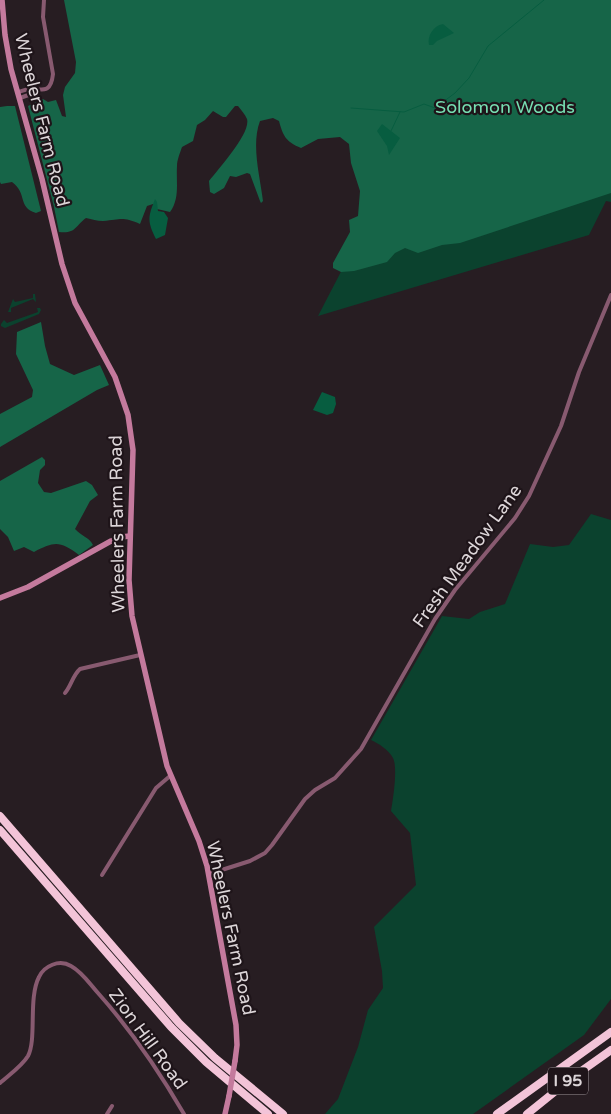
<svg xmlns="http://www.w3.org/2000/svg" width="611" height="1114" viewBox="0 0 611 1114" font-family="'Varela Round',sans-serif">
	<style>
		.green { fill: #0b422e }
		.forest { fill: #166548 }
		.water { fill: #075d40 }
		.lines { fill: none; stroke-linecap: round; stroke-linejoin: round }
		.stream { stroke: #075d40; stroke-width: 1 }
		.street { stroke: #885a70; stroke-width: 4 }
		.secondary { stroke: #c47a9d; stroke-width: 5.5 }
		.highway { stroke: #f3c4d8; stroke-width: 8 }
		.secondary-bridge { stroke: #c47a9d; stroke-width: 5.5 }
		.labels { text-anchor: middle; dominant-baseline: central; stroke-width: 4.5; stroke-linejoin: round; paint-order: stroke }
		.shield { fill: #1e1419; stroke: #a39b9f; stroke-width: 1 }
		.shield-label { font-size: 16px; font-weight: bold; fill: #dcd5d8 }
		.park-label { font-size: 18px; fill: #77dfb2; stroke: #1e1419 }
		.street-label { font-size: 18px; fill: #dcd5d8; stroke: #1e1419 }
	</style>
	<rect width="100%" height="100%" fill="#271d22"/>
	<!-- green -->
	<g class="green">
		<polygon points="611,0 611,202 606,201 589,235 318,316 346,262"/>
		<polygon points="33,294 35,294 36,302 33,299 11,308 11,312 8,312 13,299 15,302 33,298"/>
		<polygon points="37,308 40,308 41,310 39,314 5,328 1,326 1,324 4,320 7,323 38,312"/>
		<path d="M591 514 611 520V999L584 1035 473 1114H325L338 1099 358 1047 368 1010 383 988 382 971 374 927 416 885 410 833 391 811C393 799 398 768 393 758 388 749 379 744 371 740L442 616 469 619 480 612 505 604 530 544 553 547 569 545Z"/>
	</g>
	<!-- forest -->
	<g class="forest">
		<path d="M64 0H611V193L460 243 442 245 418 253 405 248 395 253 387 262 354 271 341 272 333 268V263L350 232 349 220 358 216 360 191 351 163 349 144 340 137 318 139 301 148C286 142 283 136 279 121L273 118 260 121C251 145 260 176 263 201L261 203 260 201 250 174 247 173 236 177 230 176 224 188 214 194 210 192 209 181C219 168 251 133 247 119 245 114 241 110 238 106H235L226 117H223L213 111 205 120 197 125 193 141 182 147C180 153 177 160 177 166 176 183 180 198 170 212L157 209 153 204 147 206 140 224C121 216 121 220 103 221 97 221 92 219 86 218 75 226 76 234 59 232L54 207 28 106 43 99 48 102 56 100 62 116 66 117 63 95 65 87 75 73 76 62Z"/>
		<path d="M7 106H15L41 211 36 213C17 207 28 194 12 182L1 184 0 182V107Z"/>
		<polygon points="41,322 45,346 50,364 74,375 100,365 109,385 97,390 0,447 0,414 32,397 33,390 16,354 17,332"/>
		<path d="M42 457 45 460V465L40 470 38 483 44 492 51 493 86 481 92 485 98 495 90 501 75 529C81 536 89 537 93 545L79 555C60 541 55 541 34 552L24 547 14 551 8 537 0 529V481Z"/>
	</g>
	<!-- water -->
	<g class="water">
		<path d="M443 24 454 33 437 41 433 45H429C427 36 433 26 443 24Z"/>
		<polygon points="382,124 400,138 389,155 387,146 377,131"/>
		<path d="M155 199 157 202 158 211 164 212 168 218 165 235 156 239C147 221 148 217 155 199Z"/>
		<polygon points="322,392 335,397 336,404 333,413 327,415 313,410"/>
	</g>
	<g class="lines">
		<!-- stream -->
		<g class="stream">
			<polyline points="351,108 404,112 424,104 435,108 455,93 469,78 488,46 544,0"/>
			<polyline points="391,131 400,112"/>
		</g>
		<!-- street -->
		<g class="street">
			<path d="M18 92C22 91 26 89 30 89 45 90 51 92 53 74L43 17 44 0"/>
			<polyline points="20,98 34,93 36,91"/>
			<path d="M65 693C71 686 73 675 80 669L140 655"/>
			<polyline points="209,874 250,861 265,853 272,845 305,799 315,790 335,778 361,749 435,619 455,590 515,518 529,496 561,426 579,372 611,295"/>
			<polyline points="102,875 156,788 170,776"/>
			<path d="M0 1083C9 1075 22 1066 28 1056 37 1039 28 998 39 977 44 966 59 959 71 966 82 972 90 984 98 993 131 1030 159 1071 184 1114"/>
			<polyline points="107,1114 112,1106"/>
		</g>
		<!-- secondary -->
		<g class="secondary">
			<polyline points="2,0 5,35 11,69 42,179 62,264 75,303 115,377 128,415 133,450 129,580 132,616 167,766 199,841 207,866 236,1025 237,1045 235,1061"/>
			<polyline points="0,598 28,587 111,541 121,537 130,536"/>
			<polyline points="225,1114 229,1096"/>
		</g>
		<!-- highway -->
		<g class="highway">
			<polyline points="0,816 179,1023 215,1058 283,1114"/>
			<polyline points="0,830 171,1027 206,1062 268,1114"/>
			<polyline points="497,1114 611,1032"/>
			<polyline points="527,1114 573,1077 611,1050"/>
		</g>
		<!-- secondary-bridge -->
		<polyline class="secondary-bridge" points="229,1096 235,1061"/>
	</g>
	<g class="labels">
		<!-- shield labels -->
		<rect class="shield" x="548" y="1067.5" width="40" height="27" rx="4"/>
		<g class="shield-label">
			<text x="568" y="1081">I 95</text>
		</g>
		<!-- park labels -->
		<g class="park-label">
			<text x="505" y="107">Solomon Woods</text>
		</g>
		<!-- street labels -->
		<g class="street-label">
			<text transform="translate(42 120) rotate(76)">Wheelers Farm Road</text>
			<text transform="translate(117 524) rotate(-91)">Wheelers Farm Road</text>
			<text transform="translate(467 556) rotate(-54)">Fresh Meadow Lane</text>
			<text transform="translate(231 928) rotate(78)">Wheelers Farm Road</text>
			<text transform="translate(148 1039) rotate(54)">Zion Hill Road</text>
		</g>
	</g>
</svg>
